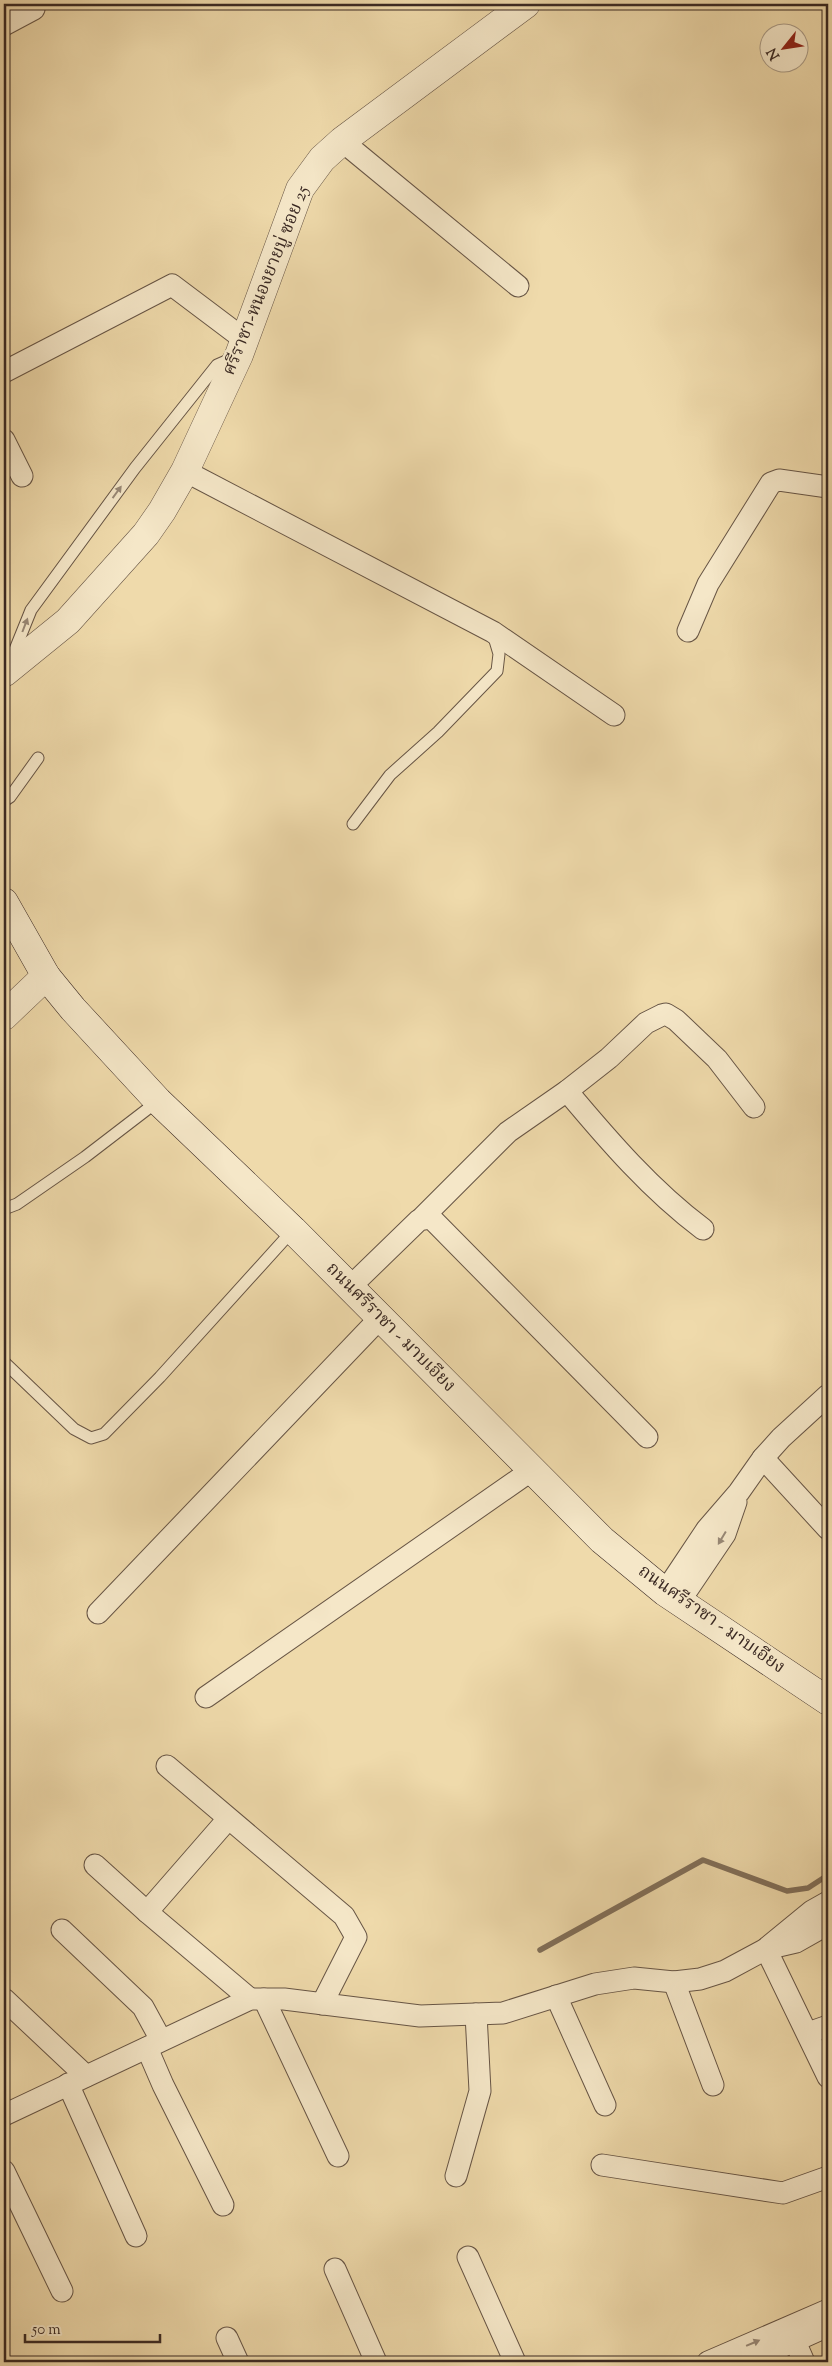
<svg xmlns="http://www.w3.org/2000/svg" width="832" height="2366" viewBox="0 0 832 2366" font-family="'Sorts Mill Goudy','Noto Serif Thai',serif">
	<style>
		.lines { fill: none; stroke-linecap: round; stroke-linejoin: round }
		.stream { stroke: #816f59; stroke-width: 5.5 }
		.service-casing { stroke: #675545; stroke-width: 13 }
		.minor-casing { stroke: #675545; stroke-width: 23 }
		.tertiary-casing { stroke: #675545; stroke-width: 29 }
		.secondary-casing { stroke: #3a2923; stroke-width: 29 }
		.service { stroke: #f5e7c8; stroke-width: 11 }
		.minor { stroke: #f5e7c8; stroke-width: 21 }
		.tertiary { stroke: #f5e7c8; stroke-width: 28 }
		.secondary { stroke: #f5e7c8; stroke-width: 28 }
		.oneway { fill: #988876 }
		.labels { text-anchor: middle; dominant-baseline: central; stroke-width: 5; stroke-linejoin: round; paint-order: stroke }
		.street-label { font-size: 18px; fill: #3a2923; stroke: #f5e7c8 }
	</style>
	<rect width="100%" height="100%" fill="#efdaab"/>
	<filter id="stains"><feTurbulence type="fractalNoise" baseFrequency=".004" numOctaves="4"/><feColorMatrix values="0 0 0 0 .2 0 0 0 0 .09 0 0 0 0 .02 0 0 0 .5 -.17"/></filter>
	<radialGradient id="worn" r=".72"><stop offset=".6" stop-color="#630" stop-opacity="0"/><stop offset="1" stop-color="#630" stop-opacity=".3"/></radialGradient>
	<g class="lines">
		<!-- stream -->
		<polyline class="stream" points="540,1950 703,1860 787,1891 808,1888 828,1875"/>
		<defs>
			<g id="service">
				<polyline points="12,657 31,610 135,468 217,365 233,358"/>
				<polyline points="4,801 10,797 38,758"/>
				<polyline points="353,824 390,775 438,732 497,671 499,654 493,634"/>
				<polyline points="4,1209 17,1204 85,1157 158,1101"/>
				<polyline points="4,1362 74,1429 91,1438 104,1434 160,1377 293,1230"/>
			</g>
			<g id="minor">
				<polyline points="4,25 34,9"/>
				<polyline points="342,141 518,286"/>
				<polyline points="4,372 172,285 245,340"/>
				<polyline points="4,440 22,476"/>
				<polyline points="185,471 493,632 614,715"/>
				<polyline points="688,631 708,584 771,483 779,480 828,487"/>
				<path d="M567 1091C608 1140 651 1190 703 1229"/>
				<polyline points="423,1217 508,1132 567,1091 609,1058 646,1023 662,1015 666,1014 676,1020 717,1059 754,1107"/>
				<polyline points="350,1287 419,1220 431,1218 647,1437"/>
				<polyline points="763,1458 828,1529"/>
				<polyline points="665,1592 707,1529 739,1492 763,1458 781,1438 828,1395"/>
				<polyline points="679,1602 725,1534 736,1502"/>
				<polyline points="98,1613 380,1318"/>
				<polyline points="206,1697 532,1470"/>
				<polyline points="167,1766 344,1916 356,1937 322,2004"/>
				<polyline points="95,1865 147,1912 250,1999"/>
				<polyline points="147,1912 228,1819"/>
				<polyline points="62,1930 143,2007 161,2040"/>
				<polyline points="768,1947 812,1911 828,1902"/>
				<polyline points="766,1949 828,2077"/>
				<polyline points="674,1982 713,2085"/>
				<polyline points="556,1996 605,2105"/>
				<polyline points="4,1999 86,2076"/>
				<polyline points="264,1999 338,2156"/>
				<polyline points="808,2033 828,2026"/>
				<polyline points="147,2048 163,2085 223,2205"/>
				<polyline points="68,2084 136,2236"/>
				<polyline points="4,2115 250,1999 284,1999 420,2016 503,2013 595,1984 634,1978 674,1982 700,1979 725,1971 766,1949 796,1942 828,1924"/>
				<polyline points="602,2165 783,2193 828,2177"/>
				<polyline points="4,2171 62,2291"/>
				<polyline points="456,2176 480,2091 476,2014"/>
				<polyline points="468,2257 515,2362"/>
				<polyline points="335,2269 376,2362"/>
				<polyline points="790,2330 804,2362"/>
				<polyline points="227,2338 238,2362"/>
				<polyline points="708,2362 828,2310"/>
				<polyline points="748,2362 828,2326"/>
			</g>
			<g id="tertiary">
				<polyline points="4,673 68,621 146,534 162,511 185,471 239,355 300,189 322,159 342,141 526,4"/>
				<polyline points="4,1016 46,976"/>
			</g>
			<polyline id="secondary" points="4,902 46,976 73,1009 158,1101 293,1230 602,1540 665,1592 828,1701"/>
		</defs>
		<!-- service casing -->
		<use href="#service" class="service-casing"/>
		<!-- minor casing -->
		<use href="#minor" class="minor-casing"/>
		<!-- tertiary casing -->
		<use href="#tertiary" class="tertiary-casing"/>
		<!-- secondary casing -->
		<use href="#secondary" class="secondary-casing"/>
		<!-- service -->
		<use href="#service" class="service"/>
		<!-- minor -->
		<use href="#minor" class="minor"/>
		<!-- tertiary -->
		<use href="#tertiary" class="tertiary"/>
		<!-- secondary -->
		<use href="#secondary" class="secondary"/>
	</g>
	<!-- one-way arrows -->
	<defs><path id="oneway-solid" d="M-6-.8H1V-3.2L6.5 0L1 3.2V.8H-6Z" transform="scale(1.25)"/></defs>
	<g class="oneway">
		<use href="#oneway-solid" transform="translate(117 492) rotate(-54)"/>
		<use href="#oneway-solid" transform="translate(25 625) rotate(-69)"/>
		<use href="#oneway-solid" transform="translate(722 1538) rotate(121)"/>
		<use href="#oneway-solid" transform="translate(753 2343) rotate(-23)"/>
	</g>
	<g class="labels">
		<!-- street labels -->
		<g class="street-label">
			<text transform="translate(267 281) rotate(-68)">ศรีราชา-หนองยายบู่ ซอย 25</text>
			<text transform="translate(390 1328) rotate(45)">ถนนศรีราชา - มาบเอียง</text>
			<text transform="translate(711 1620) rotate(35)">ถนนศรีราชา - มาบเอียง</text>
		</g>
	</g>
	<!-- margin -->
	<rect width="832" height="2366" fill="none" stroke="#efdaab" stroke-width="20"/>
	<rect x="5" y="5" width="822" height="2356" fill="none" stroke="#3a2923" stroke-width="2.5"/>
	<rect x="10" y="10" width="812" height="2346" fill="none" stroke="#3a2923"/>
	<!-- north arrow -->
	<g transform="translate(784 48) rotate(240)"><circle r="24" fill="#f5e7c8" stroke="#aa9b86"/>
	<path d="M0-4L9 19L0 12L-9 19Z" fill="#8f2418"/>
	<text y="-8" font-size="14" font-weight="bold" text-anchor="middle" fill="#3a2923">N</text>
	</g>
	<!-- scale -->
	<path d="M25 2334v8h135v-8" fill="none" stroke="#3a2923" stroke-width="2.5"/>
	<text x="32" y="2334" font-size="15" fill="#3a2923" stroke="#f5e7c8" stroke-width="4" paint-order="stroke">50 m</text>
	<rect width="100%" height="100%" filter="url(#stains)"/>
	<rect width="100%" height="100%" fill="url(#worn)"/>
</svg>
